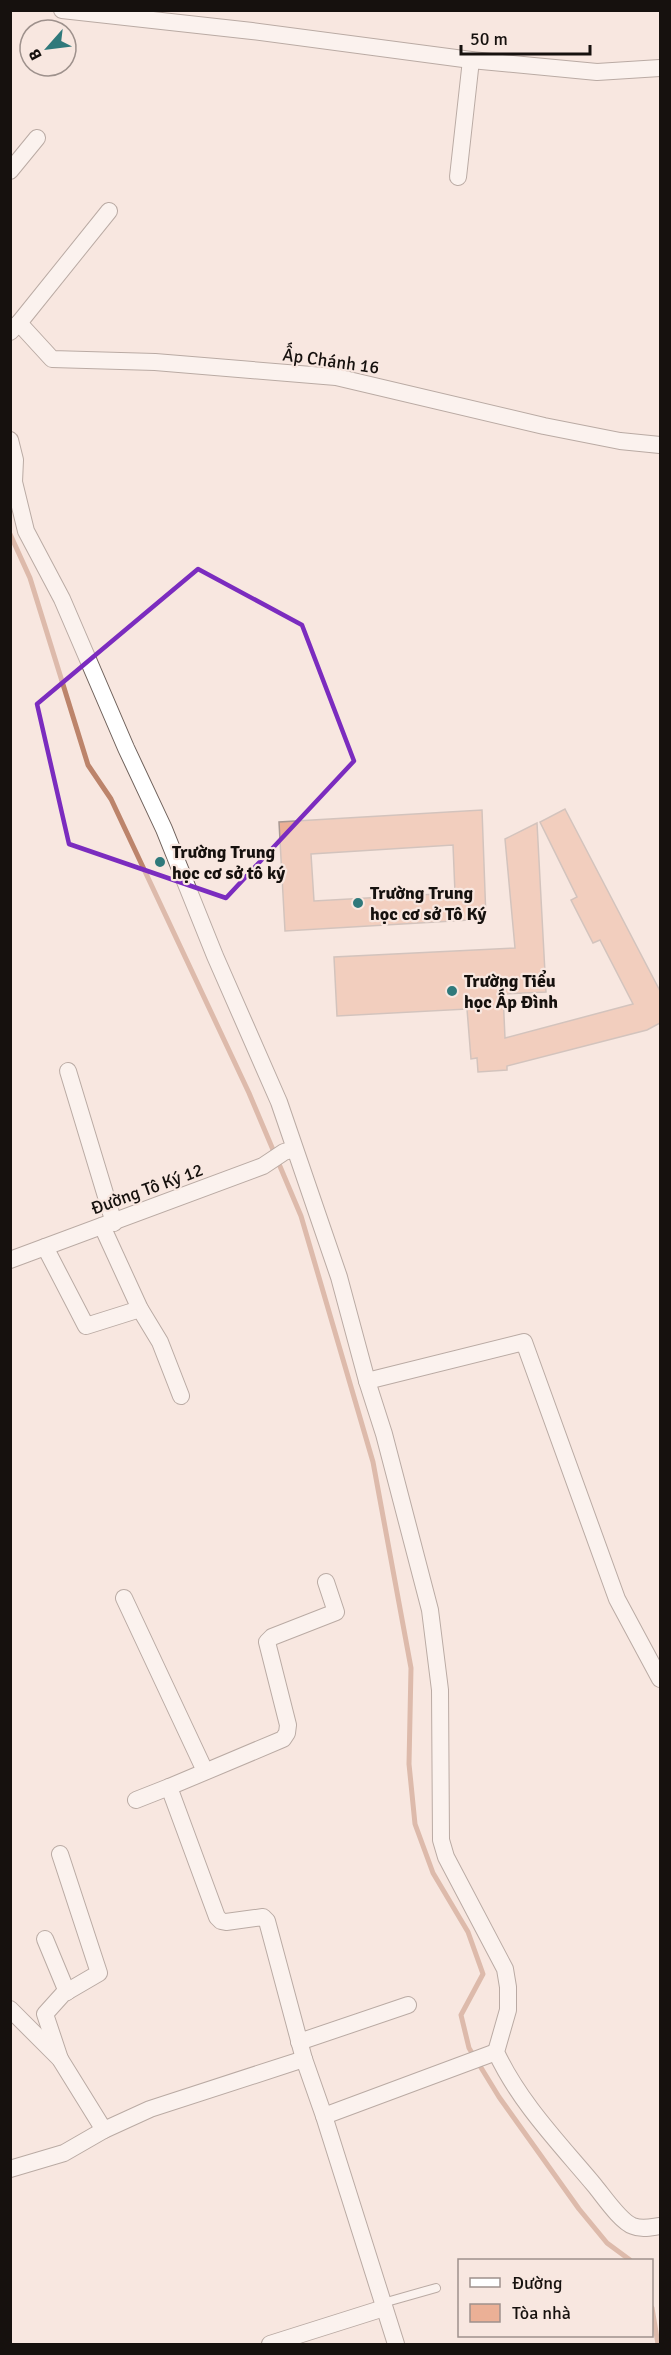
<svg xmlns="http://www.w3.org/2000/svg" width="671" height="2355" viewBox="0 0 671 2355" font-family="Signika,sans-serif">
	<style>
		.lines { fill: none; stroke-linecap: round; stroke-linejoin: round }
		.stream { stroke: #bc846b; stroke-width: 5 }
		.building { fill: #ebb096; stroke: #a79892; stroke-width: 1.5; fill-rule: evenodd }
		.service-casing { stroke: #6f615b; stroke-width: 10 }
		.minor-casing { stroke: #6f615b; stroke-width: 18 }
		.service { stroke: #fff; stroke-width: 8 }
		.minor { stroke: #fff; stroke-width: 16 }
		.marked { fill: none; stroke: #7b2cbf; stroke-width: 4.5; stroke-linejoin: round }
		.poi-dot { fill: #2f797b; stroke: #f8e7e0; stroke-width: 2 }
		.labels { text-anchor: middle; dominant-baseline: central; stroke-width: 4.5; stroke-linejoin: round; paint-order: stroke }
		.street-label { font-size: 18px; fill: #16110e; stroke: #f8e7e0 }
		.poi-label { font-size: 18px; font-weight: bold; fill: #16110e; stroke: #f8e7e0; text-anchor: start }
	</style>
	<rect width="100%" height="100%" fill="#f8e7e0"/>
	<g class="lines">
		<!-- stream -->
		<g class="stream">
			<polyline points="10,534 30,578 88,765 111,799 249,1093 301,1216 373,1462 411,1668 409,1764 415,1824 433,1873 468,1932 483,1974 461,2015 469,2048 499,2097 579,2209 607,2243 630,2260"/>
			<polyline points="652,2308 658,2344"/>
		</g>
	</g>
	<!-- building -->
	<g class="building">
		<polygon points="565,809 660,991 660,1023 647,1030 507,1066 507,1070 478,1072 477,1058 471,1059 467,1009 337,1016 334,957 515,948 505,839 537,823 546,992 503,994 505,1038 633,1004 600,940 593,943 571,900 577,897 540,822"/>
		<path d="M482 810 486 919 285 931 279 822ZM453 845 455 893 314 901 311 854Z"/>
	</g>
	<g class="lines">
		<defs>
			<polyline id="service" points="383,2303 436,2288"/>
			<g id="minor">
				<polyline points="62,10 252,31 471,60 597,72 660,68"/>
				<polyline points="10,171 37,138"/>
				<polyline points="458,177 471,60"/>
				<polyline points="19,323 109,211"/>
				<polyline points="10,332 19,323 52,359 155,362 336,377 544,426 620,441 660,445"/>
				<path d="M10 440 15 460 14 482 26 531 62 599 126 748 164 829 215 956 279 1102 339 1277 367 1381 384 1434 430 1610 440 1690 441 1840 446 1857 505 1969 508 1987V2010L496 2052C519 2102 560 2144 595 2186 604 2197 621 2222 633 2226 642 2230 652 2227 660 2226"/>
				<polyline points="68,1071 114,1223"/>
				<polyline points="102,1226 140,1309 160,1342 181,1396"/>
				<polyline points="45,1247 86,1326 140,1309"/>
				<polyline points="10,1260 263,1166 284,1152 294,1149"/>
				<polyline points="367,1381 524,1342 617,1599 660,1679"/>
				<polyline points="326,1582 336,1612 272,1637 267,1642 288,1725 287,1733 283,1739 169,1787 217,1917 221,1921 226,1922 263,1917 267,1921 304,2059 324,2116 396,2344"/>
				<polyline points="124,1598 205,1771"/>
				<polyline points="136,1800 169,1787"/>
				<polyline points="60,1854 99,1973 63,1994 45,2014 60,2059"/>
				<polyline points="45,1939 67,1992"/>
				<polyline points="10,2009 60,2059 104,2130"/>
				<polyline points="299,2042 408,2005"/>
				<polyline points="324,2116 496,2052"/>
				<polyline points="10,2169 64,2153 104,2130 150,2109 304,2059"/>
				<polyline points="270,2344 384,2308"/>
			</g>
		</defs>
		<!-- service casing -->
		<use href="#service" class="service-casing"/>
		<!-- minor casing -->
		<use href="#minor" class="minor-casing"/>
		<!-- service -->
		<use href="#service" class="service"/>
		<!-- minor -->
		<use href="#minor" class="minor"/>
	</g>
	<!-- marked area -->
	<path d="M0 0H671V2355H0ZM198 569 302 625 354 761 226 898 69 844 37 704Z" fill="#f8e7e0" fill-opacity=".55" fill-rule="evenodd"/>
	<path class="marked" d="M198 569 302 625 354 761 226 898 69 844 37 704Z"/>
	<!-- markers -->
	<g class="poi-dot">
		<circle cx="160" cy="862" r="6"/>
		<circle cx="358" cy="903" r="6"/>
		<circle cx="452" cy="991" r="6"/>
	</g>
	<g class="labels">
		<!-- street labels -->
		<g class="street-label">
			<text transform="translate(331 361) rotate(8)">Ấp Chánh 16</text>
			<text transform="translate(147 1189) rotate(-20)">Đường Tô Ký 12</text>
		</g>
		<!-- poi labels -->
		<g class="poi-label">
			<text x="172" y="852">Trường Trung<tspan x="172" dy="21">học cơ sở tô ký</tspan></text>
			<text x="370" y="893">Trường Trung<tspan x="370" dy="21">học cơ sở Tô Ký</tspan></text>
			<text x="464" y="981">Trường Tiểu<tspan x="464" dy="21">học Ấp Đình</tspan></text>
		</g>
	</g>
	<!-- border -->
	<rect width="671" height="2355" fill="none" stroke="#16110e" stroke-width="24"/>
	<!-- legend -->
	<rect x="458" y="2259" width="195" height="78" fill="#f8e7e0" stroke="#9e918c" stroke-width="1.5"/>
	<rect x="470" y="2278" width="30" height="9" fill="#ffffff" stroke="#9e918c" stroke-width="1.5"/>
	<text x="512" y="2289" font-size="18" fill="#16110e">Đường</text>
	<rect x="470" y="2304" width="30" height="18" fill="#ebb096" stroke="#9e918c" stroke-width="1.5"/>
	<text x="512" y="2319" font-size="18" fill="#16110e">Tòa nhà</text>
	<!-- north arrow -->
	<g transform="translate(48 48) rotate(242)"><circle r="28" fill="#f8e7e0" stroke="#9e918c" stroke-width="1.5"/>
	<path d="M0-4.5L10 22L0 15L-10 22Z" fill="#2f797b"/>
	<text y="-9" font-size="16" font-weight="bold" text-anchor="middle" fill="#16110e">B</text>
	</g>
	<!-- scale -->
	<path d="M461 45v9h129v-9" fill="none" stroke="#16110e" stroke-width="3"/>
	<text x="470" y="45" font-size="18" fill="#16110e" stroke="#f8e7e0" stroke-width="4.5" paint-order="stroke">50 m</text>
</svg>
